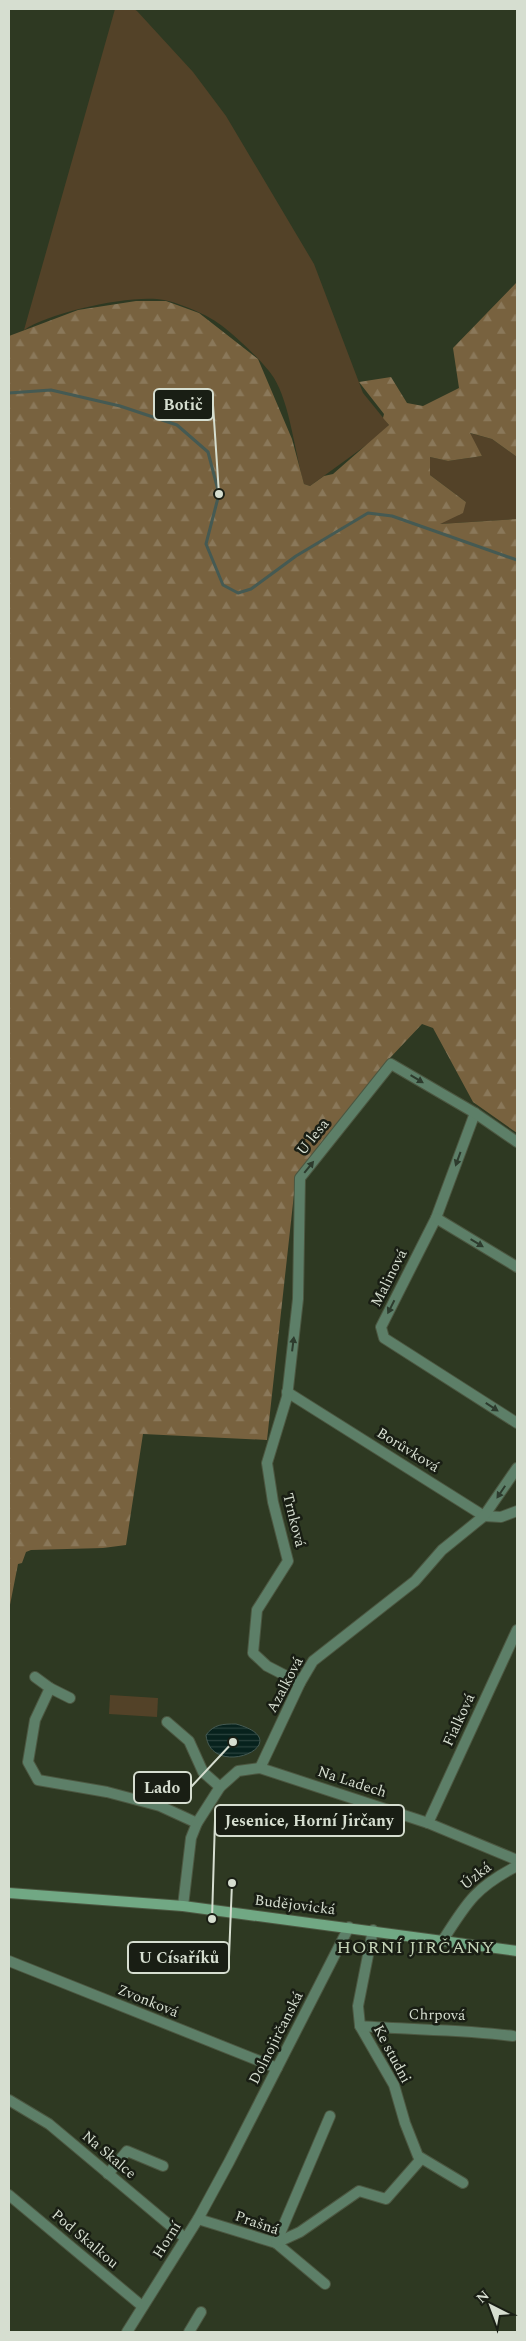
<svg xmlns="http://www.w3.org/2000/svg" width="526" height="2341" viewBox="0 0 526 2341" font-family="Spectral,serif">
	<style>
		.grass { fill: #534228 }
		.forest { fill: url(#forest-firs) }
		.water { fill: url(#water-rules); stroke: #455a53 }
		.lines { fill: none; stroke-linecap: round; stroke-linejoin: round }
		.stream { stroke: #455a53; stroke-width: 3 }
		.street-casing { stroke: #4c5741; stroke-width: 12 }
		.secondary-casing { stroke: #4c5741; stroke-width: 12 }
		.street { stroke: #5d7f68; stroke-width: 10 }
		.secondary { stroke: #71a884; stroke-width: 10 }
		.oneway { fill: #2d3b2d }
		.labels { text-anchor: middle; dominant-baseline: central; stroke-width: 5; stroke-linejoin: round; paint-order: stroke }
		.street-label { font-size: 15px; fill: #d6ded0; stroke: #191e14 }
		.quarter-label { font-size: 18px; letter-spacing: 1px; fill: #c4d3b7; stroke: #191e14 }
		.leader { fill: none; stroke: #d6ded0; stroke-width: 2 }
		.callout-dot { fill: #d6ded0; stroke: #191e14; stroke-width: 2 }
		.callout { fill: #191e14; stroke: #d6ded0; stroke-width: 2 }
		.callout-label { font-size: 16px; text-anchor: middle; font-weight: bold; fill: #d6ded0 }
	</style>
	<defs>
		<pattern id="forest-firs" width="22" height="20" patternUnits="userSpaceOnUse" patternTransform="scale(1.25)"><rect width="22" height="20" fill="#78623f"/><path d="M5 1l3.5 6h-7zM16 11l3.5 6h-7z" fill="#8a785a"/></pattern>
		<pattern id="water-rules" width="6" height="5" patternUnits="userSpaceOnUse" patternTransform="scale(1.25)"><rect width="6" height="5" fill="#07221d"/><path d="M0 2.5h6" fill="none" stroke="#2a423d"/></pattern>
	</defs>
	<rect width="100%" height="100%" fill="#2e3922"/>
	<!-- grass -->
	<g class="grass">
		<path d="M115 9H134L137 11 193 72 226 116 314 264 363 393 389 425 383 433 310 486 304 484C295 453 290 404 274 378 264 362 226 326 210 318 198 311 178 303 164 300 132 294 51 312 24 330Z"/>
		<polygon points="469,433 492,439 517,457 517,519 439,524 466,502 430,475 430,457 448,461 482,456"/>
		<polygon points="110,1695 158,1698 157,1717 109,1714"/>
	</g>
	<!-- forest -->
	<polygon class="forest" points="517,282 517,457 492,439 470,433 482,456 448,461 430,457 430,475 466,502 463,513 440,524 517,519 517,1133 473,1102 433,1028 422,1024 389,1059 296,1176 267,1440 143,1434 126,1545 103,1548 31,1550 26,1552 22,1563 18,1564 9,1610 9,336 78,310 136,301 166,301 199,313 258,359 292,439 304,484 310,486 324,476 333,474 389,425 383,418 384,414 359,382 391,377 407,403 423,406 459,388 453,348"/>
	<!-- water -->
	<path class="water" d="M236 1724C302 1742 211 1782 206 1735 214 1724 223 1724 236 1724Z"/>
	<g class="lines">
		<!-- stream -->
		<polyline class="stream" points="9,393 51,390 120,406 177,425 208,452 219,494 206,544 223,585 238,593 251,589 296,556 368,513 392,516 517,560"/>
		<defs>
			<g id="street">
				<polyline points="475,1113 436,1218 381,1327 384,1338 517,1423"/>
				<polyline points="436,1218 517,1267"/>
				<polyline points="287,1392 484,1516 501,1517 517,1511"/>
				<polyline points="35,1677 50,1688 70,1698"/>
				<polyline points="300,1683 267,1666 253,1653 257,1610 288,1561 273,1502 267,1463 287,1397 298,1299 300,1178 391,1064 475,1113 517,1142"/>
				<polyline points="50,1688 35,1720 28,1762 38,1780 107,1792 160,1806 197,1823"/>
				<polyline points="167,1722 189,1741 203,1772 220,1787"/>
				<polyline points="260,1768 300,1683 313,1661 415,1581 442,1550 484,1516 517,1468"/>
				<polyline points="428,1823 517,1630"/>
				<polyline points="183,1906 191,1838 197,1823 220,1787 238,1771 260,1768 428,1823 517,1860"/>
				<polyline points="373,1930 358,2006 360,2026 394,2085 405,2123 418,2156 463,2183"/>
				<path d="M443 1940C467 1902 476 1887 517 1866"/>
				<polyline points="9,1961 277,2068"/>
				<path d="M360 2026C411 2030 462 2029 513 2036"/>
				<polyline points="9,2100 49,2124 185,2238"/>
				<polyline points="108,2174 127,2151 163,2166"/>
				<polyline points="9,2195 142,2306"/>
				<polyline points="198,2219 276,2243 325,2284"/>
				<polyline points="276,2243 300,2232 359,2191 386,2199 421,2159"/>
				<polyline points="276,2243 330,2116"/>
				<polyline points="127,2332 198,2219 229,2162 349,1927"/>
				<polyline points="189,2332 201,2312"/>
			</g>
			<polyline id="secondary" points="9,1893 183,1906 517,1951"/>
		</defs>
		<!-- street casing -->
		<use href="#street" class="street-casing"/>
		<!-- secondary casing -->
		<use href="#secondary" class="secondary-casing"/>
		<!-- street -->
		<use href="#street" class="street"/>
		<!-- secondary -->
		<use href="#secondary" class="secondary"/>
	</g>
	<!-- one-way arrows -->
	<defs><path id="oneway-solid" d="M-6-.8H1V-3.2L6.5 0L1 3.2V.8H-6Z" transform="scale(1.25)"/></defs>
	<g class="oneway">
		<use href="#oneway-solid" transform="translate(417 1079) rotate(31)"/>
		<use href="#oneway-solid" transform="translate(458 1159) rotate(110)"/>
		<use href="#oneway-solid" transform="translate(309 1167) rotate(-51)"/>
		<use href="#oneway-solid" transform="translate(477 1243) rotate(31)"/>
		<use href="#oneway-solid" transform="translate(391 1307) rotate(117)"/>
		<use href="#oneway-solid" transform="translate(293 1344) rotate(-83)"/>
		<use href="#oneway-solid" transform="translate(492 1407) rotate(33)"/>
		<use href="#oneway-solid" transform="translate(501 1492) rotate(124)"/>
	</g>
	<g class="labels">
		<!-- street labels -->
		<g class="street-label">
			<text transform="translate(313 1137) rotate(-51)">U lesa</text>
			<text transform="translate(389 1278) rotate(-63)">Malinová</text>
			<text transform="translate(408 1450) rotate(32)">Borůvková</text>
			<text transform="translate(294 1520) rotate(76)">Trnková</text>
			<text transform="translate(285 1685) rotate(-62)">Azalková</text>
			<text transform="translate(459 1720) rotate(-65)">Fialková</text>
			<text transform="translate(352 1782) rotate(18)">Na Ladech</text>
			<text transform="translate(476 1876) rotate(-38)">Úzká</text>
			<text transform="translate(295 1905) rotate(7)">Budějovická</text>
			<text transform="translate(148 2001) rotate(22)">Zvonková</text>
			<text transform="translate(437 2015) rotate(1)">Chrpová</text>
			<text transform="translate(276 2038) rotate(-63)">Dolnojirčanská</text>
			<text transform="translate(392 2054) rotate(62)">Ke studni</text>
			<text transform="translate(109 2155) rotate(40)">Na Skalce</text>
			<text transform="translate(257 2223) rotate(19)">Prašná</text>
			<text transform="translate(85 2239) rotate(40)">Pod Skalkou</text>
			<text transform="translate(167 2240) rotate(-58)">Horní</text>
		</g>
		<!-- quarter labels -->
		<g class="quarter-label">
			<text x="416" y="1947">HORNÍ JIRČANY</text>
		</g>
	</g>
	<!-- callouts -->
	<path class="leader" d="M219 494L213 405M233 1742L191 1787M212 1919L215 1820M232 1883L229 1957"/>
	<g class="callout-dot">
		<circle cx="219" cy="494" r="5"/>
		<circle cx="233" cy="1742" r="5"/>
		<circle cx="212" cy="1919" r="5"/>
		<circle cx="232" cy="1883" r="5"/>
	</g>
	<g class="callout">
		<rect x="154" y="389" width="59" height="31" rx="5"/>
		<rect x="134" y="1772" width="57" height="31" rx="5"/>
		<rect x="215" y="1805" width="189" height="31" rx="5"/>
		<rect x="128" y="1942" width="101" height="31" rx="5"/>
	</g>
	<g class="callout-label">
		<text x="183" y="410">Botič</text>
		<text x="162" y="1793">Lado</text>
		<text x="309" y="1826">Jesenice, Horní Jirčany</text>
		<text x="179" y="1963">U Císaříků</text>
	</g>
	<!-- border -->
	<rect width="526" height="2341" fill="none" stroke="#d6ded0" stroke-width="20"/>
	<!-- north arrow -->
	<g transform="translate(491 2306) rotate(318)" stroke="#191e14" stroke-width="4" paint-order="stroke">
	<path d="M0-4L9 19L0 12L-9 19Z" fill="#d6ded0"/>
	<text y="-8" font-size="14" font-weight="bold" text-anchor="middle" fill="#d6ded0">N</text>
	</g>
</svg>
